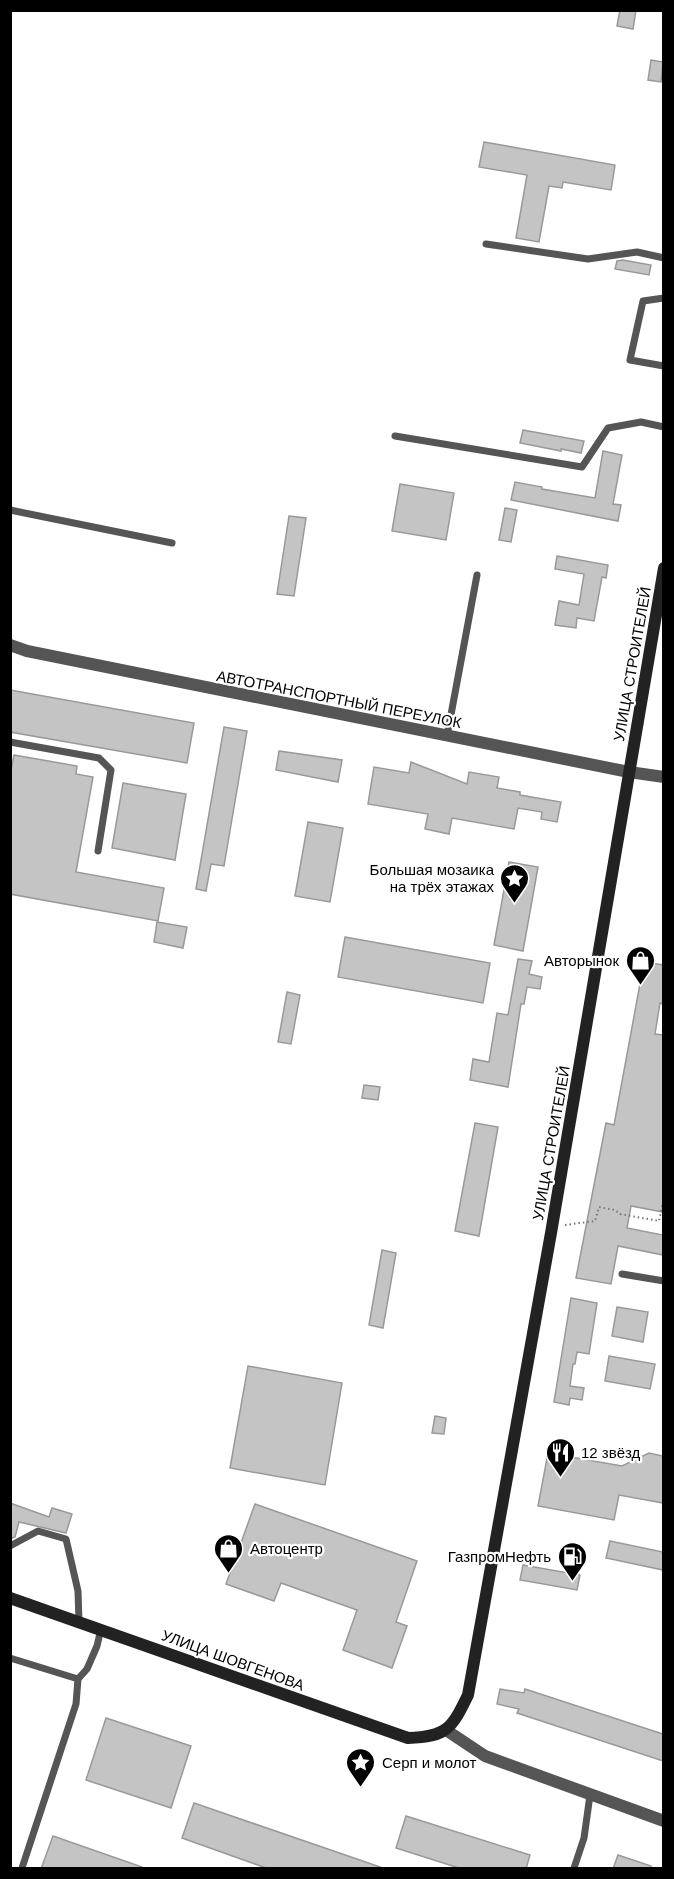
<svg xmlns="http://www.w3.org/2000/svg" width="674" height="1879" viewBox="0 0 674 1879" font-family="Helvetica,sans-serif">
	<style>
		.building { fill: #c4c4c4; stroke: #999; stroke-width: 1.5 }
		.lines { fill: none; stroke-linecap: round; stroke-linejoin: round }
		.path { stroke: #777; stroke-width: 2; stroke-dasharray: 1.5 3; stroke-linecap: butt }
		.lane { stroke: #555; stroke-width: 7 }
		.street { stroke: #555; stroke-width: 12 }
		.secondary { stroke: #222; stroke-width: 12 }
		.labels { text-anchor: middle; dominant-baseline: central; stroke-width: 4.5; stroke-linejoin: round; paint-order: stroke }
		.street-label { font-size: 15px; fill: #000; stroke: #fff }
		.poi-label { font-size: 15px; fill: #000; stroke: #fff; text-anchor: end }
	</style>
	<rect width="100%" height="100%" fill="#fff"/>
	<!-- building -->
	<g class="building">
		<polygon points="620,10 636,10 633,29 617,26"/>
		<polygon points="651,60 663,62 661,82 648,80"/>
		<polygon points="484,142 615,165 611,190 563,182 562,188 549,186 539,242 516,238 527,175 479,167"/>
		<polygon points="623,260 651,265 649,275 615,269 617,261"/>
		<polygon points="523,430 584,441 581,453 561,449 561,451 520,443"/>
		<polygon points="603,451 622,455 613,504 621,505 618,521 511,500 515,482 542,487 542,489 595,498"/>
		<polygon points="400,484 454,493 446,540 392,531"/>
		<polygon points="505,508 517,510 511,542 499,540"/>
		<polygon points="289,516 306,518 294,596 277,594"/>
		<polygon points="557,556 608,565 606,578 602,577 594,621 577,618 576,628 555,625 559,601 579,605 584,574 555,569"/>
		<polygon points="10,690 194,723 187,763 10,732"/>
		<polygon points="224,727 247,731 224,866 211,864 206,891 196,889"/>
		<polygon points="279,751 342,760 338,782 276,770"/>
		<polygon points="14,755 77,766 76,774 93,777 76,872 164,888 158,921 10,894 10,776"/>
		<polygon points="411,762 467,784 469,772 499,777 497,788 520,792 520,795 561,802 557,822 541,819 542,812 518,808 514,829 452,818 449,834 425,829 428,814 368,804 374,767 409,773"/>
		<polygon points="123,783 186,794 175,860 112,848"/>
		<polygon points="308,822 343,828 330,902 295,896"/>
		<polygon points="509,862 538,867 523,951 494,945"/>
		<polygon points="157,922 187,927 183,948 154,942"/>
		<polygon points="345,937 490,963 483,1003 338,977"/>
		<polygon points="518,959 532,961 529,974 542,977 540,989 527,987 524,1004 521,1004 508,1087 470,1080 473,1059 489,1062 497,1013 508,1015"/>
		<polygon points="644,962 663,965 663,1004 660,1003 655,1034 663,1035 663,1212 631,1206 627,1228 663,1235 663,1255 618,1246 611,1284 576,1278 606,1123 614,1125"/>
		<polygon points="287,992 300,995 291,1044 278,1042"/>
		<polygon points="364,1085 380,1087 378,1100 362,1098"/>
		<polygon points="475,1123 498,1127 479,1236 455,1231"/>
		<polygon points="382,1250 396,1253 383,1328 369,1325"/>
		<polygon points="571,1298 597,1303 589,1354 577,1352 575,1364 573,1364 570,1386 584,1388 582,1400 570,1398 569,1405 554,1402"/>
		<polygon points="617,1307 648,1312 643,1342 612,1336"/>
		<polygon points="609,1356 655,1364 650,1389 605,1381"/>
		<polygon points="248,1366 342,1383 325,1485 230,1468"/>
		<polygon points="435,1416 446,1418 444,1434 432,1433"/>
		<polygon points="548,1453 622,1466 649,1453 663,1456 663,1503 619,1495 614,1520 538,1506"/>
		<polygon points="10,1503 49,1517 52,1508 72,1514 66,1533 19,1522 15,1537 10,1539"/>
		<polygon points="255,1504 417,1561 396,1622 407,1626 392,1668 343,1650 357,1610 281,1583 274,1601 226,1584"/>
		<polygon points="610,1541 663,1552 663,1570 606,1558"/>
		<polygon points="523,1565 580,1575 577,1590 520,1580"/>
		<polygon points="500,1689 524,1693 525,1689 663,1734 663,1761 517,1713 519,1709 497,1704"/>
		<polygon points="106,1718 191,1746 171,1808 86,1780"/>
		<polygon points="194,1803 380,1867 379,1869 269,1869 182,1838"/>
		<polygon points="406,1816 530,1855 526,1869 462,1869 396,1848"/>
		<polygon points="53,1836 142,1867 142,1869 41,1869"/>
		<polygon points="618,1855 651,1866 651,1869 613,1869"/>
	</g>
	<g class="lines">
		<!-- path -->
		<polyline class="path" points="565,1225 595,1221 599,1207 615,1210 620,1214 659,1221 664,1197"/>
		<!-- lane -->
		<g class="lane">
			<polyline points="486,244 588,259 637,252 664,258"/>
			<polyline points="664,298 643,301 630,360 664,366"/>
			<polyline points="395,436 582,467 608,428 641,422 664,427"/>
			<polyline points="10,510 172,543"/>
			<polyline points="447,736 477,575"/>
			<polyline points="10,742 99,758 111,770 98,851"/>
			<polyline points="622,1274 664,1281"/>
			<polyline points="10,1546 38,1531 66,1539 78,1591 79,1622"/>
			<polyline points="10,1658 78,1679"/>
			<polyline points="22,1868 76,1704 78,1679 87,1669 97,1646 101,1629"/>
			<polyline points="574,1868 584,1838 590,1795"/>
		</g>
		<!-- street -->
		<g class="street">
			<polyline points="10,645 27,651 629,772 664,777"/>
			<polyline points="446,1730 485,1756 664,1821"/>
		</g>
		<!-- secondary -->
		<path class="secondary" d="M10 1598 408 1738C447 1737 452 1728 468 1695L551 1233 664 568"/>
	</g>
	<!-- icons -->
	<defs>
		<symbol id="sight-pin" viewBox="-11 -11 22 30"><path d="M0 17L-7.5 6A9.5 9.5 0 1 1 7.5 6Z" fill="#000" stroke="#fff"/><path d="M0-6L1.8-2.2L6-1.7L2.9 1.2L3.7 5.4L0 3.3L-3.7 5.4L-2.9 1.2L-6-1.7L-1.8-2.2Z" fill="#fff"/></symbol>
		<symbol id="shop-pin" viewBox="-11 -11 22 30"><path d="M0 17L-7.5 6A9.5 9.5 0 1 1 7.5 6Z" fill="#000" stroke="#fff"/><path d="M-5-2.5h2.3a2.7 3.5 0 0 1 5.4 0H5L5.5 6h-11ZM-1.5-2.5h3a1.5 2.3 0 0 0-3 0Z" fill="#fff"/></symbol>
		<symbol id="restaurant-pin" viewBox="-11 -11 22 30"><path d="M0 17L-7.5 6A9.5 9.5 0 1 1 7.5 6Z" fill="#000" stroke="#fff"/><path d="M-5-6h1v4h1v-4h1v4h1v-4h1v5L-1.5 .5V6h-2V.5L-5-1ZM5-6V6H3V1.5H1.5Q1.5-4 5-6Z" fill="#fff"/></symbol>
		<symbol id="fuel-pin" viewBox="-11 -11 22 30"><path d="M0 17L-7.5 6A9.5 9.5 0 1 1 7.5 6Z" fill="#000" stroke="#fff"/><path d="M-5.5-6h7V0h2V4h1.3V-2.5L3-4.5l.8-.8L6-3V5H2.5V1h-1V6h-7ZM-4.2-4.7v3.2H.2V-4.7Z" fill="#fff"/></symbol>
	</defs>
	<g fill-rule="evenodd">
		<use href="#sight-pin" x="498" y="862" width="33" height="45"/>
		<use href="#shop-pin" x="624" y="944" width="33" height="45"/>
		<use href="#restaurant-pin" x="544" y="1436" width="33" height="45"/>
		<use href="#shop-pin" x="212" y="1532" width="33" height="45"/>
		<use href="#fuel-pin" x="556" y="1540" width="33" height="45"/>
		<use href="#sight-pin" x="344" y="1746" width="33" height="45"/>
	</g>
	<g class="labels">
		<!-- street labels -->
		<g class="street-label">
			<text transform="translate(632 664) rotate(-80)">УЛИЦА СТРОИТЕЛЕЙ</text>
			<text transform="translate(339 699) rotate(11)">АВТОТРАНСПОРТНЫЙ ПЕРЕУЛОК</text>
			<text transform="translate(551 1143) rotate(-80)">УЛИЦА СТРОИТЕЛЕЙ</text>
			<text transform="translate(233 1660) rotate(20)">УЛИЦА ШОВГЕНОВА</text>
		</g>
		<!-- poi labels -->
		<g class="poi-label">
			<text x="494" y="869">Большая мозаика<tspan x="494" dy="17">на трёх этажах</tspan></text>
			<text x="619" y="960">Авторынок</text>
			<text x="581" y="1452" text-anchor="start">12 звёзд</text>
			<text x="250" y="1548" text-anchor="start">Автоцентр</text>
			<text x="551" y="1556">ГазпромНефть</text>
			<text x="382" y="1762" text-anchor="start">Серп и молот</text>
		</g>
	</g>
	<!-- border -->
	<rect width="674" height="1879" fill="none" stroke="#000000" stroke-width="24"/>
</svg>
